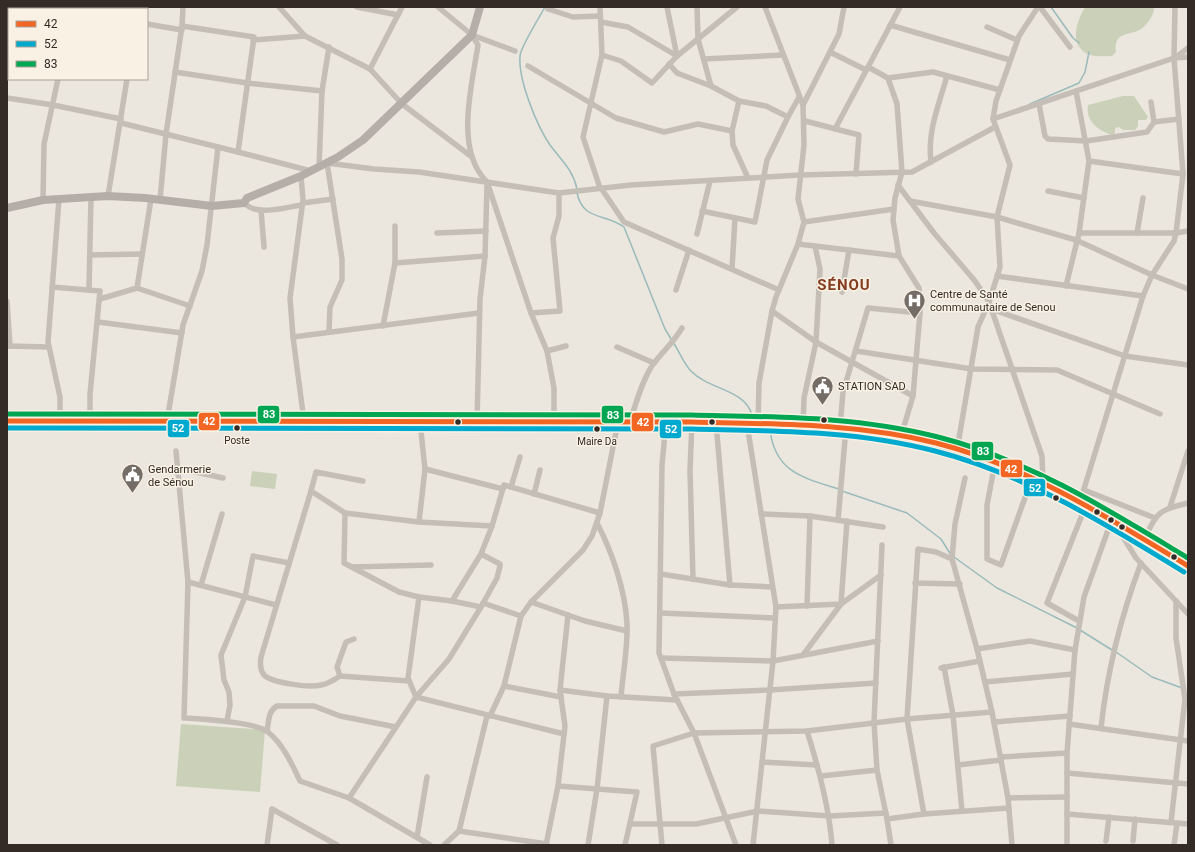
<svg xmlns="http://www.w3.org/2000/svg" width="1195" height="852" viewBox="0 0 1195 852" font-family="Roboto,sans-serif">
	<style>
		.green { fill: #cbd1b8 }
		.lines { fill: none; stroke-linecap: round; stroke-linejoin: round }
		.stream { stroke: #9abbbc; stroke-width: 1.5 }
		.street { stroke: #c4beb7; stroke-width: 5.5 }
		.secondary { stroke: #b5aea8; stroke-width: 8 }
		.highway { stroke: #aaa59d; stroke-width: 10 }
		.bus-1-casing { stroke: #f9f1e4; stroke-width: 8 }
		.bus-2-casing { stroke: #f9f1e4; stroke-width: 8 }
		.bus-3-casing { stroke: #f9f1e4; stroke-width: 8 }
		.bus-1 { stroke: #f26522; stroke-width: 5 }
		.bus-2 { stroke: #00a9ce; stroke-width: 5 }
		.bus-3 { stroke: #00a651; stroke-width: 5 }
		.bus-dot { fill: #342b26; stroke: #f9f1e4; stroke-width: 1.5 }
		.labels { text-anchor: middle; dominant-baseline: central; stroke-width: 3; stroke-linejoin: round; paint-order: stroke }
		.bus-label { font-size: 10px; fill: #342b26; stroke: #f9f1e4 }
		.poi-label { font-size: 11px; fill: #342b26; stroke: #f9f1e4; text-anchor: start }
		.district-label { font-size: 15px; font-weight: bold; letter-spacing: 1px; fill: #843c1f; stroke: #f9f1e4 }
		.line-badge { stroke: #f9f1e4; stroke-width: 1.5 }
		.badge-label { font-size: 11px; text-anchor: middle; font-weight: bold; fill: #fff }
	</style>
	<rect width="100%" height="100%" fill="#ebe6de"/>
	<!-- green -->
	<g class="green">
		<path d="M1085 7H1154C1155 14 1147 25 1141 29 1130 36 1113 31 1116 52L1112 56C1105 56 1096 57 1090 55 1068 46 1076 23 1085 7Z"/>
		<path d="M1123 96H1134L1148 117 1146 120H1138V126L1135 130H1123L1119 127 1115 128V133L1112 135C1099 131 1085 121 1088 105Z"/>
		<polygon points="252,471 277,474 275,489 250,486"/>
		<polygon points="181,724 265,730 260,792 176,786"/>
	</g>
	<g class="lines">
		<!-- stream -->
		<g class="stream">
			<path d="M545 7C540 16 520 48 520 56 518 80 537 126 550 145 562 161 573 170 577 189"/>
			<polyline points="1051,7 1073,38 1079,43"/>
			<polyline points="1030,104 1079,83 1085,72 1089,52"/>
			<path d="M577 193C583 221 605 213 624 227L665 329 671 339"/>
			<path d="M673 342C679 351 684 364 691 371 709 390 745 389 752 415"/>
			<path d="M770 430C775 472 803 478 839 489"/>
			<polyline points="842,491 907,513 941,539 951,555"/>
			<polyline points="954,557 997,588 1077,628"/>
			<polyline points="1080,630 1112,650"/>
			<polyline points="1116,652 1152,677 1182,688"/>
		</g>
		<!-- street -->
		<g class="street">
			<polyline points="279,7 305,36 370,69 402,104 472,157"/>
			<polyline points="357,7 398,15"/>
			<polyline points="438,7 472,35 515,51"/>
			<polyline points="667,7 677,56"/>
			<polyline points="697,7 698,39 711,86"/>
			<polyline points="1040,7 1070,47"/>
			<polyline points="18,9 18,7"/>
			<polyline points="62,9 62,7"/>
			<polyline points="124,9 124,7"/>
			<polyline points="548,9 573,17 600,16"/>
			<polyline points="601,22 628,27 677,56"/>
			<polyline points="147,24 182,30"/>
			<polyline points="890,25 1010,60"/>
			<polyline points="182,26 183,7"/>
			<polyline points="987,27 1017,40"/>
			<polyline points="7,31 9,31"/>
			<path d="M472 35 478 45C472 85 454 150 487 182L531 313 547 351 554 388V422"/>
			<polyline points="253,40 305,36"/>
			<polyline points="830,52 866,70"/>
			<polyline points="602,55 621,61 652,83 677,56 737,7"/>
			<polyline points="1175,58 1188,48"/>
			<polyline points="704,59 783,55"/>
			<polyline points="669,64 677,73 711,86 739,101 766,106 788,117"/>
			<polyline points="528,66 616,118 664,132 698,124 732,131"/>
			<polyline points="868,67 888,78 933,72 1000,90"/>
			<polyline points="370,69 402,7"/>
			<polyline points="175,72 247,83 322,91"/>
			<polyline points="888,78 897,104 902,172 895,198 893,220 899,256 919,288 920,313 913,396 901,436"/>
			<polyline points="7,98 53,105 121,119"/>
			<polyline points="739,101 732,131 733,145 748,178"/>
			<polyline points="1151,102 1154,122 1179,119"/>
			<polyline points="1039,104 1045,136 1048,139 1086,141 1147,132 1154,122"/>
			<polyline points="803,105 839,34 844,7"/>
			<polyline points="993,119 1174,58 1188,57"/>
			<polyline points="805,121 859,135 856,174"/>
			<polyline points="121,123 218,147 207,245 202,271 183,325 167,421"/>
			<polyline points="835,129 900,7"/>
			<polyline points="238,152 311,171"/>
			<polyline points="1089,161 1183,174"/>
			<path d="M931 162C927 132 939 104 947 76"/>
			<polyline points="319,167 322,91 329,47"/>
			<polyline points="301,176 303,200 290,298 293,337 304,421"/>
			<polyline points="898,185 934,233 975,281 989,302 1042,456 1043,482"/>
			<polyline points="600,188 583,137 602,55 600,7"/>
			<polyline points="601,188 624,222 779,290"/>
			<polyline points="1048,191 1084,198"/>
			<polyline points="108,196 127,79"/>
			<polyline points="59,199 48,342 60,397 60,421"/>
			<polyline points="43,200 44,144 58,79"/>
			<polyline points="160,200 166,134 182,26 254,37 238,152 218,147"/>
			<polyline points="910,201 997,217 1076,240 1152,275 1188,289"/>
			<path d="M244 203C257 217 285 207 302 205"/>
			<polyline points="303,203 333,199"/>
			<polyline points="261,210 264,247"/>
			<polyline points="702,211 755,222 767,160 788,117 799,97"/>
			<polyline points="804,222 894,209"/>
			<polyline points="437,233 486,231"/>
			<polyline points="1079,233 1176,233 1188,231"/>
			<polyline points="1137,233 1143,198"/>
			<polyline points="697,234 710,181"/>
			<polyline points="798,244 899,256"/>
			<polyline points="90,255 142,254"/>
			<polyline points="395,263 485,256"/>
			<polyline points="732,269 735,218"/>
			<polyline points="997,276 1143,296"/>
			<polyline points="1066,286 1079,233 1089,161 1076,91"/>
			<polyline points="52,287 100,291 90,394 90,421"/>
			<polyline points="137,288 151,199"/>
			<polyline points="89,290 91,197"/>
			<polyline points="676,290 689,250"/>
			<polyline points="842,292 849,250"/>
			<polyline points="100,299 137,288 190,306"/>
			<polyline points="7,301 10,346"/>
			<polyline points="991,309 1125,356 1188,365"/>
			<polyline points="772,311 816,342 913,396"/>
			<polyline points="531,313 560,311 553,238 559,216 559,193"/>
			<polyline points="98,322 182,333"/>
			<polyline points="383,326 395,263 395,226"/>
			<polyline points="329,332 330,307 342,280 342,259 327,163 374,169 419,172 559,193 631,185 800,175 912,172 995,127"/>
			<polyline points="293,337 479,313"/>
			<polyline points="7,346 49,347"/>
			<polyline points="617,347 654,363"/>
			<polyline points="547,351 566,346"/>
			<polyline points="856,351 972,369 1057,370 1160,414"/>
			<polyline points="477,422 480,299 485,256 487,186"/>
			<path d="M630 422C635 406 644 374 655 362 665 349 673 343 682 328"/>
			<polyline points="666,422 662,465 659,653 674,694 694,733 736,845"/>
			<polyline points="692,422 690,470 693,579"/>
			<polyline points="716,423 730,585"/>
			<polyline points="747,424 776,607 773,661 753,845"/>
			<polyline points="758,424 759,383 772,311 776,297 798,244 804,222 798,199 804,145 803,105 765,7"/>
			<polyline points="803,425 804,398 816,342 820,269 815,246"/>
			<polyline points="840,427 843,392 868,308 920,313"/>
			<polyline points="957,450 978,327 989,302 1000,267 997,217 1010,165 993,119 996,101 1019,36 1038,7"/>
			<path d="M176 451 188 582 184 718C201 719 256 722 268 732 283 744 292 764 300 781L349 798 430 845"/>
			<polyline points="995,463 987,505 987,559 1001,565 1032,478"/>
			<polyline points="178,468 223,478"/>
			<polyline points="425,469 503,489"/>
			<polyline points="965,478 955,524 952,559 977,649 992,712 1008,798 1012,845"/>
			<polyline points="511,487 520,457"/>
			<polyline points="1084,490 1155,518"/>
			<path d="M311 491 261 657C260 663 260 670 264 675 272 683 310 688 321 685 328 684 334 680 340 676"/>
			<polyline points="534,494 540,470"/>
			<polyline points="1080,502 1143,296 1152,275 1174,241 1176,233 1183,174 1174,58 1175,7"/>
			<polyline points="1170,507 1188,451"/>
			<polyline points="345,513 419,522 492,526 481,554"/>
			<polyline points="761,514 810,516 883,527"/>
			<polyline points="838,520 846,428"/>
			<polyline points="419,522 425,469 420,422"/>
			<path d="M597 523C612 552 625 589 627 623 628 647 623 672 621 697"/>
			<polyline points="1115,524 1136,558 1188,614"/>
			<polyline points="492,526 504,485 600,513"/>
			<path d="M1144 539C1158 512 1158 510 1188 503"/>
			<polyline points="882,545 874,722 877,770 887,819 924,814 1009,808"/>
			<polyline points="352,567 431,565"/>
			<polyline points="661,574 730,585 772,587"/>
			<polyline points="188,582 276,605"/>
			<polyline points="915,583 960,584"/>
			<polyline points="201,585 222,514"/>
			<polyline points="419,597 408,678 416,697 564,734"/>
			<polyline points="452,601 481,607"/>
			<polyline points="531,602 585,621 627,631"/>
			<polyline points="483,603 521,616"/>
			<polyline points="807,606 810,516"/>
			<polyline points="776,607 841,604 847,521"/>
			<polyline points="661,613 775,618"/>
			<polyline points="1079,621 1047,603 1086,505"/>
			<polyline points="354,639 346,642 337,667 340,676 409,681"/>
			<polyline points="977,649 1030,641 1075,650"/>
			<polyline points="803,655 841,604 881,575"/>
			<polyline points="661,658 773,661 878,641"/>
			<polyline points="944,667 953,715 962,811"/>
			<polyline points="941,668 980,661"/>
			<polyline points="985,682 1073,674"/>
			<polyline points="504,686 561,697"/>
			<polyline points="560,690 607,696 677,700"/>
			<polyline points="674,694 770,690 876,683"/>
			<polyline points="490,716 504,686 521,616 531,602 583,550 592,536 600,513 618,422"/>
			<polyline points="227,721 230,705 229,692 224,680 221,655 245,597 253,556 289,563"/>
			<polyline points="994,722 1070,716"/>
			<polyline points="1069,724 1188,741"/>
			<path d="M1101 728C1107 672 1121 616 1141 563"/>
			<path d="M267 731C269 721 268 711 277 706H314L340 716 396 727"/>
			<path d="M807 731C819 769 829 806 832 845"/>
			<polyline points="1001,757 1067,753 1075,650 1084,597 1112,519"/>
			<polyline points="762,762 817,765"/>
			<polyline points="958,765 1001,760"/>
			<polyline points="1067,773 1188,784"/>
			<polyline points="821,776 877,770"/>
			<polyline points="558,786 637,792 625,845"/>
			<polyline points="349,798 416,697 449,659 481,607 497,578 500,566 500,564 481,554 452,601 419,597 399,592 346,564 344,563 345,513 311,491 316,472 363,481"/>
			<polyline points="1008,798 1067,797"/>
			<polyline points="924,814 907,719 918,549 936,552 952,559"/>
			<polyline points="1067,814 1188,824"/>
			<polyline points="887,819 891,845"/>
			<polyline points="1171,822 1185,699 1176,638 1176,601"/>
			<polyline points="630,824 696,824 758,811 830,816 886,813"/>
			<polyline points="459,831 547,844"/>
			<polyline points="417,837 427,777"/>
			<polyline points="1106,841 1109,817"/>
			<polyline points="1133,841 1135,819"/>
			<polyline points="267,845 272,809 337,845"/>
			<polyline points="444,845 459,831 487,716"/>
			<polyline points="546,845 558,786 565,726 560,690 568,615"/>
			<polyline points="588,845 597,789 607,696"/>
			<polyline points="662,845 653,746 694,733 807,731 907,719 992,712"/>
			<polyline points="1067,845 1067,753"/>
			<polyline points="1174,845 1177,823"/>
		</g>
		<!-- secondary -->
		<polyline class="secondary" points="7,208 43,200 108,196 145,198 212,206 244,203 247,198 301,176 338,157 363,140 472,35 480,7"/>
		<!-- highway -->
		<path class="highway" d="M7 421 692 422C743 424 795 421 846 428 885 433 927 439 965 452 1045 478 1116 522 1188 566"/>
		<defs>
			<path id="bus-1" d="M7 421 692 422C774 424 855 423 936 443 1027 466 1109 518 1188 566"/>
			<path id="bus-2" d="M7 428 692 429C774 431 855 430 935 451 1025 474 1106 524 1184 572"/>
			<path id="bus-3" d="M7 414 692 415C775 417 857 416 938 437 1029 460 1109 510 1188 558"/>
		</defs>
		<!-- bus-1 casing -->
		<use href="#bus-1" class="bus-1-casing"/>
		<!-- bus-2 casing -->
		<use href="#bus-2" class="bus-2-casing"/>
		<!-- bus-3 casing -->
		<use href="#bus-3" class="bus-3-casing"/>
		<!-- bus-1 -->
		<use href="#bus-1" class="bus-1"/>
		<!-- bus-2 -->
		<use href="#bus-2" class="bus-2"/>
		<!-- bus-3 -->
		<use href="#bus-3" class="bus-3"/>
	</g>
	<!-- icons -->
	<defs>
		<symbol id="hospital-pin" viewBox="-11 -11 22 30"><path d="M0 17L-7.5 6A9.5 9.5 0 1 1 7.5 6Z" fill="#746c66" stroke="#f9f1e4"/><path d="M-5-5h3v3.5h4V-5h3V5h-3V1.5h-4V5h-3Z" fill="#fff"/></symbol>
		<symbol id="civic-pin" viewBox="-11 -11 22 30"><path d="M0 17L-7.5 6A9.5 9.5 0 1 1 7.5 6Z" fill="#746c66" stroke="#f9f1e4"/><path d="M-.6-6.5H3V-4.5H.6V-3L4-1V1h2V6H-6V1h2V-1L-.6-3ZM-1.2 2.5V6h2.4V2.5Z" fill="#fff"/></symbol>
	</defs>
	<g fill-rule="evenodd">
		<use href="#hospital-pin" x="902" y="288" width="25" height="34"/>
		<use href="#civic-pin" x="810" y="374" width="25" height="34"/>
		<use href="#civic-pin" x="120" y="462" width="25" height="34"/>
	</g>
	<!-- markers -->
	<g class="bus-dot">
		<circle cx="824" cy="420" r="3.5"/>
		<circle cx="458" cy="422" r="3.5"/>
		<circle cx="712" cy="422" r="3.5"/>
		<circle cx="237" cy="428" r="3.5"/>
		<circle cx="597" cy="429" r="3.5"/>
		<circle cx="1056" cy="498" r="3.5"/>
		<circle cx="1097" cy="512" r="3.5"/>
		<circle cx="1111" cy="520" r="3.5"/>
		<circle cx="1122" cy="527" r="3.5"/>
		<circle cx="1174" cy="557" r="3.5"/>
	</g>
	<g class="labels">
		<!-- bus labels -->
		<g class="bus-label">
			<text x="237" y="440">Poste</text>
			<text x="597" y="441">Maire Da</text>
		</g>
		<!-- poi labels -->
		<g class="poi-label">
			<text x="930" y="294">Centre de Santé<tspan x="930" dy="13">communautaire de Senou</tspan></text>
			<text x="838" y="386">STATION SAD</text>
			<text x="148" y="469">Gendarmerie<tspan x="148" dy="13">de Sénou</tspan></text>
		</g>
		<!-- district labels -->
		<g class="district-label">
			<text x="844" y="285">SÉNOU</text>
		</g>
	</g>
	<g class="line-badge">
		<rect x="257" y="405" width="23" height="19" rx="4" fill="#00a651"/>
		<rect x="601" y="405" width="23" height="19" rx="4" fill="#00a651"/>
		<rect x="198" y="412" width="22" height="19" rx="4" fill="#f26522"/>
		<rect x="631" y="412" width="23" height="20" rx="4" fill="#f26522"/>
		<rect x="167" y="419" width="23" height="19" rx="4" fill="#00a9ce"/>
		<rect x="659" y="419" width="23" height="20" rx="4" fill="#00a9ce"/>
		<rect x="971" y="441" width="23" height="20" rx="4" fill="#00a651"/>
		<rect x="1000" y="459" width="23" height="19" rx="4" fill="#f26522"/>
		<rect x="1023" y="478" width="23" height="19" rx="4" fill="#00a9ce"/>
	</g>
	<g class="badge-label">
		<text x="269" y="418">83</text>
		<text x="613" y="419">83</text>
		<text x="209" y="425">42</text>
		<text x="643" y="426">42</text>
		<text x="178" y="432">52</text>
		<text x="671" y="433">52</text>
		<text x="983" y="455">83</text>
		<text x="1011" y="473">42</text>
		<text x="1035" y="492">52</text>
	</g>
	<!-- border -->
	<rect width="1195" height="852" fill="none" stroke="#342b26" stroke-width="16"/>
	<!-- legend -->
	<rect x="8" y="8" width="140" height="72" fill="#f9f1e4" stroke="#aaa298"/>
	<rect x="16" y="21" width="20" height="6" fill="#f26522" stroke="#aaa298"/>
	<text x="44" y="28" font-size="12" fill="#342b26">42</text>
	<rect x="16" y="41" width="20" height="6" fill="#00a9ce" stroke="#aaa298"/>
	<text x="44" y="48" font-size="12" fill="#342b26">52</text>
	<rect x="16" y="61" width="20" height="6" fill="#00a651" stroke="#aaa298"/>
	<text x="44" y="68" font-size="12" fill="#342b26">83</text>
</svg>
